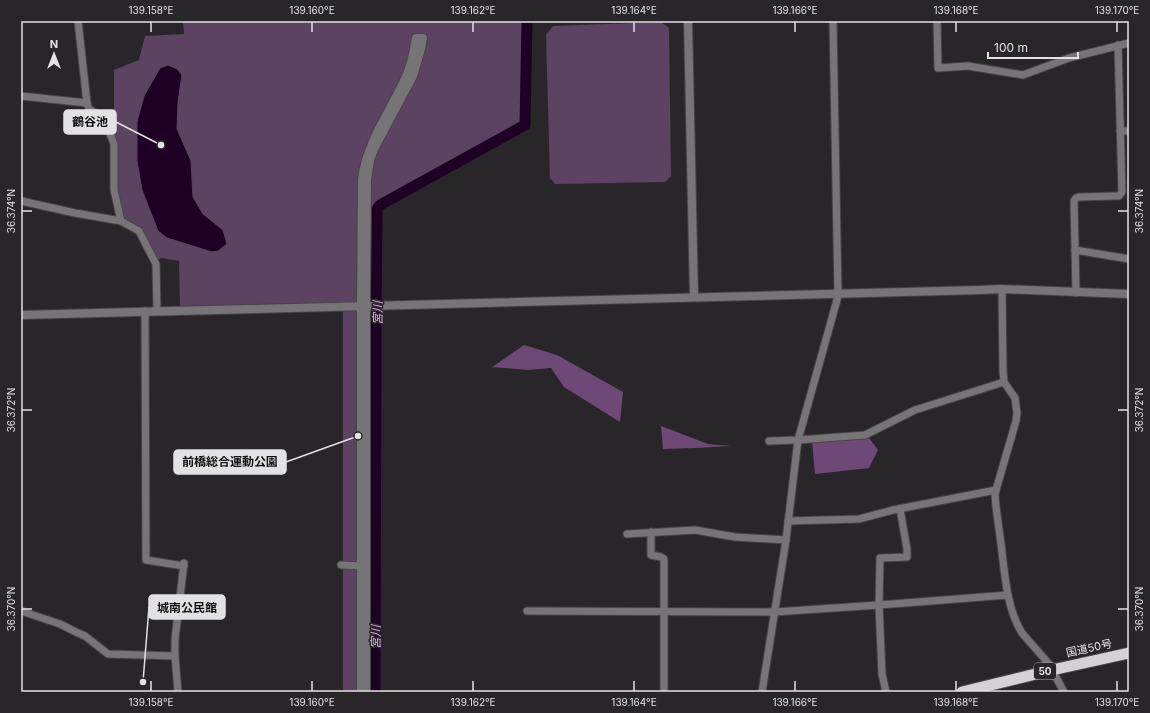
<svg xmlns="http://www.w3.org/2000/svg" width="1150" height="713" viewBox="0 0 1150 713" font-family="Inter,'Noto Sans JP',sans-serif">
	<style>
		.green { fill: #5b4361 }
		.forest { fill: #6e4876 }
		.water { fill: #1e0025; stroke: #59445e }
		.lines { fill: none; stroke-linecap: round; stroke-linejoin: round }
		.river { stroke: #1e0025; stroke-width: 11 }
		.minor-casing { stroke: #474448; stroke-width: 9 }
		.tertiary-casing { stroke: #474448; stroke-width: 10 }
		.trunk-casing { stroke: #474448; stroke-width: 13 }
		.minor { stroke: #767476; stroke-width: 7 }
		.tertiary { stroke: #767476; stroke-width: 8 }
		.trunk { stroke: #d5d2d6; stroke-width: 11 }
		.ticks { fill: none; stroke: #e2e1e3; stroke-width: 1.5 }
		.labels { text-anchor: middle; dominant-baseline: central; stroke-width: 3; stroke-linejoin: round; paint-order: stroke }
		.shield { fill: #29262a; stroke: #aaa9ac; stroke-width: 1 }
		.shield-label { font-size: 10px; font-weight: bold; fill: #e2e1e3 }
		.street-label { font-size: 11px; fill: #e2e1e3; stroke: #29262a }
		.water-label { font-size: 12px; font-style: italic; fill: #e1a7ed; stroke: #29262a }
		.leader { fill: none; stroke: #e2e1e3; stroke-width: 1.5 }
		.callout-dot { fill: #e2e1e3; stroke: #29262a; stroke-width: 1.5 }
		.callout { fill: #e2e1e3; stroke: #e2e1e3; stroke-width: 1.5 }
		.callout-label { font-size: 12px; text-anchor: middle; font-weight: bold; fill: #111 }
		.neatline { fill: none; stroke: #e2e1e3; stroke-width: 1.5 }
		.ticks-label { font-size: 10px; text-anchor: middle; fill: #e2e1e3 }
	</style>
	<rect width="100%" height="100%" fill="#29262a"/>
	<!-- green -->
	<g class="green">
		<polygon points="183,21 523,21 523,123 373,206 374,303 372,692 343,692 343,303 180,306 179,261 161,258 157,261 141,230 125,220 116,189 116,174 107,119 114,120 114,70 139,60 145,36 184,34"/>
		<polygon points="661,22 669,28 671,176 665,182 555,184 550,178 546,35 553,26"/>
	</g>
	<!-- forest -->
	<g class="forest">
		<polygon points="524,345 557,355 623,392 620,422 564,387 551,368 528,370 492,367"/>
		<polygon points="661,426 708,444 731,446 696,448 663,449"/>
		<polygon points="869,438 878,450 869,468 815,474 812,441"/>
	</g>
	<!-- water -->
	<polygon class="water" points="168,65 177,69 182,75 178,102 177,129 191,161 193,197 203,214 223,230 227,244 218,251 212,252 167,238 158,231 142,190 137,161 137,122 144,96 160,68"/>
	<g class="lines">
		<!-- river -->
		<polyline class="river" points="375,692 376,311 377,209 380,205 525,125 527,21"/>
		<defs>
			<g id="minor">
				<polyline points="78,21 87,103 89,109 104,118 114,144 114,190 121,221"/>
				<polyline points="937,21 938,68 968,66 1023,75 1069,58 1129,43"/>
				<polyline points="21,96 87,103"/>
				<polyline points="1120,131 1129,131"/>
				<polyline points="21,201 75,213 121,221 139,231 156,264 157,311"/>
				<polyline points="1075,250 1129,259"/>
				<path d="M1002 289 1003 371 1004 382 1015 398 1017 413 1016 421 996 490 995 495C996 511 999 528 1001 544 1005 574 1006 607 1022 633L1049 664 1064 692"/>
				<polyline points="1076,293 1074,201 1076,198 1079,197 1116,196 1119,196 1122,192 1118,45"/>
				<polyline points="145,311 146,560 184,566"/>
				<polyline points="769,441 798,440 865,435 915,410 1004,382"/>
				<polyline points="788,521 859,519 893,510 996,490"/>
				<polyline points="651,532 651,555 661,557 664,559 664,692"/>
				<polyline points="627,534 695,530 735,537 786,540"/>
				<polyline points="341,565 365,566"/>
				<polyline points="21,611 60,624 78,633 85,636 108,654 175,656"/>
				<polyline points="527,611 774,612 879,605 1008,595"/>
				<polyline points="178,692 175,656 175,639 184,563"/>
				<polyline points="762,692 786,540 798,440 837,300 838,294 833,21"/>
				<polyline points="886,692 882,674 879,605 880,558 907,557 907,549 900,509"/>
			</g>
			<g id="tertiary">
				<polyline points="688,21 694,297"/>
				<polyline points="21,315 980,290 1002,289 1129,294"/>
				<path d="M361 692V306L362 179C367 140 392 109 407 74 412 63 414 50 416 38H423L421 49 413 76 374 149 370 160 367 180 366 306V692"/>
			</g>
			<polyline id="trunk" points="962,692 1052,670 1129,653"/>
		</defs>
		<!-- minor casing -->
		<use href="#minor" class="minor-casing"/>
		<!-- tertiary casing -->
		<use href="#tertiary" class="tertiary-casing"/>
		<!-- trunk casing -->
		<use href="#trunk" class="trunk-casing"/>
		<!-- minor -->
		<use href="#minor" class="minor"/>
		<!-- tertiary -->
		<use href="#tertiary" class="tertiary"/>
		<!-- trunk -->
		<use href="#trunk" class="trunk"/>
	</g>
	<!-- ticks -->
	<path class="ticks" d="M151 22V32M312 22V32M473 22V32M634 22V32M795 22V32M956 22V32M1117 22V32M22 211H32M1118 211H1128M22 410H32M1118 410H1128M22 609H32M1118 609H1128M151 681V691M312 681V691M473 681V691M634 681V691M795 681V691M956 681V691M1117 681V691"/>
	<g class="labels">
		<!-- shield labels -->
		<rect class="shield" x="1034" y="663" width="22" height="16" rx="3"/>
		<g class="shield-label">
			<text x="1045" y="671">50</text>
		</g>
		<!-- street labels -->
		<g class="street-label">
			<text transform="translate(1089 648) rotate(-12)">国道50号</text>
		</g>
		<!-- water labels -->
		<g class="water-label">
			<text transform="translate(377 313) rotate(-90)">宮川</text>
			<text transform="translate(375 637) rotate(-90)">宮川</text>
		</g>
	</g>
	<!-- callouts -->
	<path class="leader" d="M161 145L116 122M358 436L286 462M143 682L149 607"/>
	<g class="callout-dot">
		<circle cx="161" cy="145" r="4"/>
		<circle cx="358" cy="436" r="4"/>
		<circle cx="143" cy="682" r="4"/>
	</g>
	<g class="callout">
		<rect x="64" y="110" width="52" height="24" rx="4"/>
		<rect x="174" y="450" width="112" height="24" rx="4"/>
		<rect x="149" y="595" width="76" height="24" rx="4"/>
	</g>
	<g class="callout-label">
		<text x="90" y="126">鶴谷池</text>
		<text x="230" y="466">前橋総合運動公園</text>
		<text x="187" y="612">城南公民館</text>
	</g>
	<!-- border -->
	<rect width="1150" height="713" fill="none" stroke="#29262a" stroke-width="44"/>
	<!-- north arrow -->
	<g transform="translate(54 54)" stroke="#29262a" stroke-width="3" paint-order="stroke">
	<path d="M0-3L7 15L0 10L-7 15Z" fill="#e2e1e3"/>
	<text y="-6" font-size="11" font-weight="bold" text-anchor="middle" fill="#e2e1e3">N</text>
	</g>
	<!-- scale -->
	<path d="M988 52v6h90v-6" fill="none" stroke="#e2e1e3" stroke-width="2"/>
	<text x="994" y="52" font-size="12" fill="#e2e1e3" stroke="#29262a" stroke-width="3" paint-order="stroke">100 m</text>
	<rect x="22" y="22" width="1106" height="669" class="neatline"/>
	<g class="ticks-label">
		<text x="151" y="14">139.158°E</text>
		<text x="312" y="14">139.160°E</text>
		<text x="473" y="14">139.162°E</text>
		<text x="634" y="14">139.164°E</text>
		<text x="795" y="14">139.166°E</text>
		<text x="956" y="14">139.168°E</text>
		<text x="1117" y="14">139.170°E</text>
		<text transform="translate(11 211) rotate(-90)" y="4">36.374°N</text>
		<text transform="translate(1139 211) rotate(-90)" y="4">36.374°N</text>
		<text transform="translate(11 410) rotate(-90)" y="4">36.372°N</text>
		<text transform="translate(1139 410) rotate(-90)" y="4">36.372°N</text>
		<text transform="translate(11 609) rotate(-90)" y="4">36.370°N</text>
		<text transform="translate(1139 609) rotate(-90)" y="4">36.370°N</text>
		<text x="151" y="706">139.158°E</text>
		<text x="312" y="706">139.160°E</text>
		<text x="473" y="706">139.162°E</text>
		<text x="634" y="706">139.164°E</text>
		<text x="795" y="706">139.166°E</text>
		<text x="956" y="706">139.168°E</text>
		<text x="1117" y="706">139.170°E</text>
	</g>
</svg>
